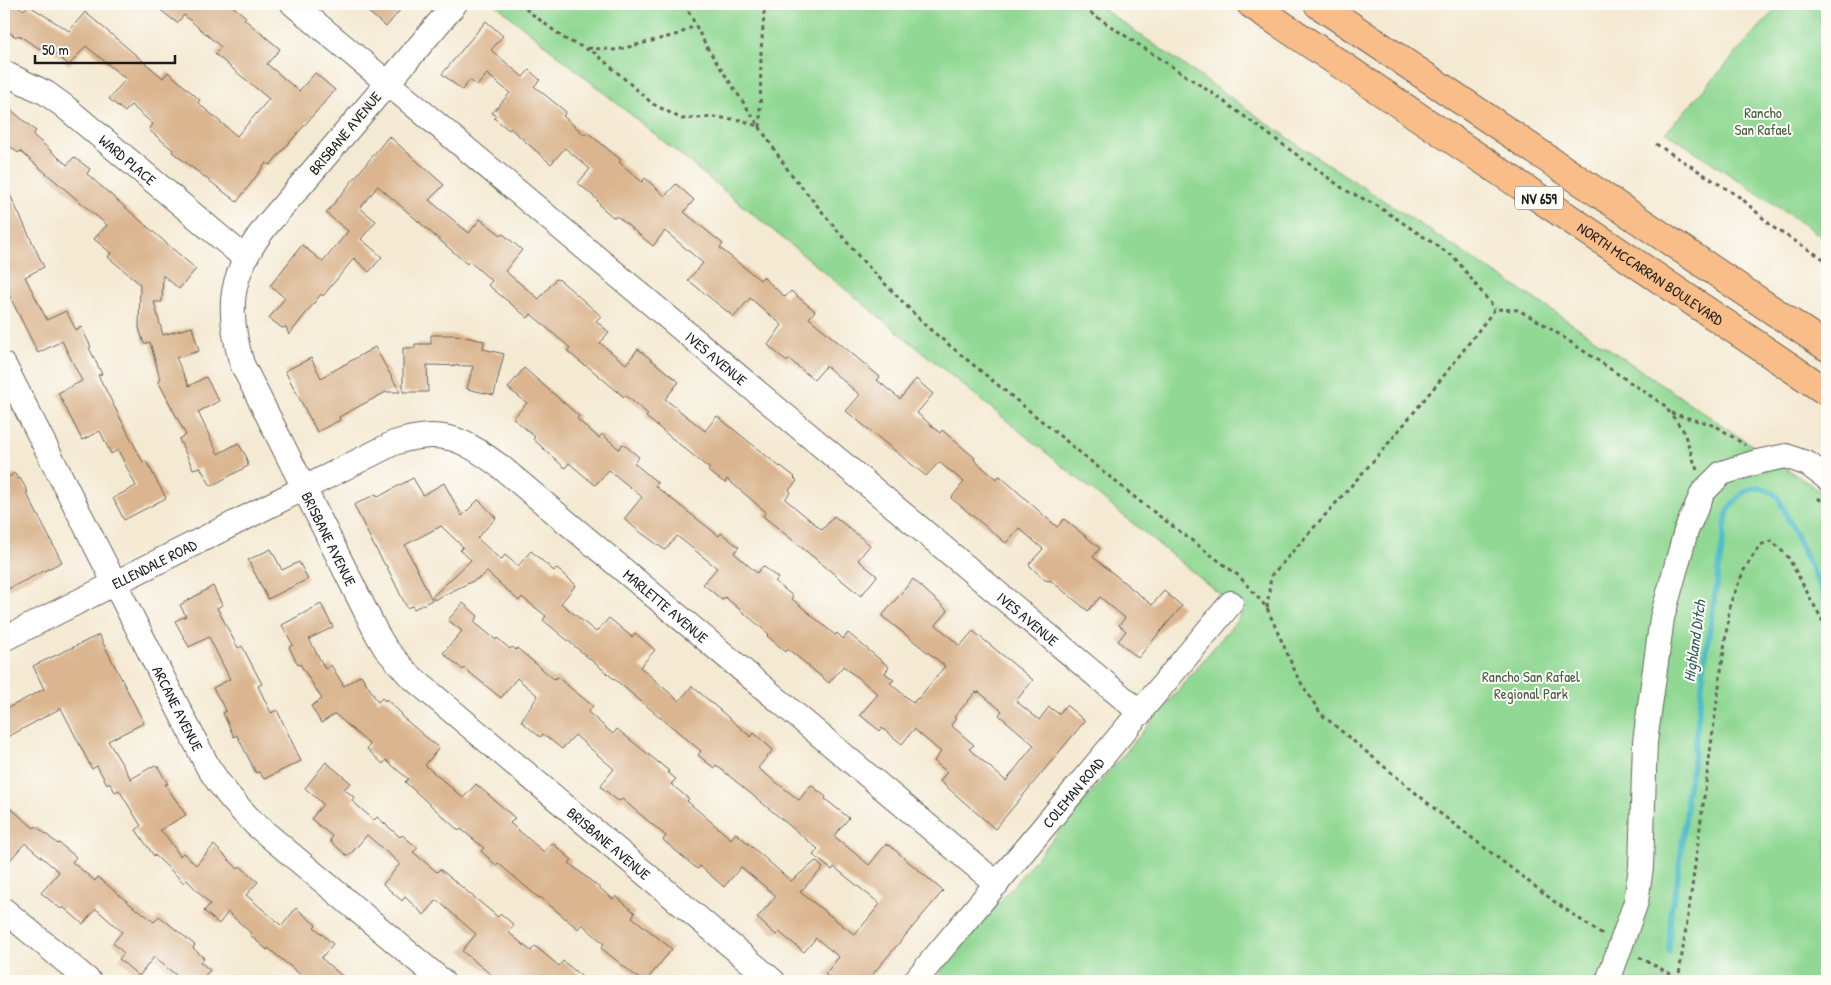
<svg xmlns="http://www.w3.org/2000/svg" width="1831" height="985" viewBox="0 0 1831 985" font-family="'Patrick Hand',sans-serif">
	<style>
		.green { fill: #90d893; stroke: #567a58 }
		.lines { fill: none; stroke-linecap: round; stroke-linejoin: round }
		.stream { stroke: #4fbcc9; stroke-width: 5.5 }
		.building { fill: #dab58f; fill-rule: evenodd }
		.minor-casing { stroke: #68645c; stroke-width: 26 }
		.major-casing { stroke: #68645c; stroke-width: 30 }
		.path { stroke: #68645c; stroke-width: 3; stroke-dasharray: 4 4; stroke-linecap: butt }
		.minor { stroke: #fff; stroke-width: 24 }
		.major { stroke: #f8bd88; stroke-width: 28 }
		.labels { text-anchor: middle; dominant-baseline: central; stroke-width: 4; stroke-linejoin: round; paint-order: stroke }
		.shield { fill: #fdfcf7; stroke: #605f5e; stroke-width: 1 }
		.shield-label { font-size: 14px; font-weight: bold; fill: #1c1c1c }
		.park-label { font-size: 15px; fill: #455e46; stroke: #fdfcf7 }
		.street-label { font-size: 15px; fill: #1c1c1c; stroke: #fdfcf7 }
		.water-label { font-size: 16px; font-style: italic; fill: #305c61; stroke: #fdfcf7 }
	</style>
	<rect width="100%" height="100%" fill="#fdfcf7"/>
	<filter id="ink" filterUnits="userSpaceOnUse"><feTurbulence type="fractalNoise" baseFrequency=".02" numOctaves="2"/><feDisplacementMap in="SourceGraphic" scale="10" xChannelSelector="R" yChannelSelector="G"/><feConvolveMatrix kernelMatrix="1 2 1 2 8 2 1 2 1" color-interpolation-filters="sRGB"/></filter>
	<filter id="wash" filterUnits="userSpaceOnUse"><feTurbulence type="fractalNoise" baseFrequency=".0096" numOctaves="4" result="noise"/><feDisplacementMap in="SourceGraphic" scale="20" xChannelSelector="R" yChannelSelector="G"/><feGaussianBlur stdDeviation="1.12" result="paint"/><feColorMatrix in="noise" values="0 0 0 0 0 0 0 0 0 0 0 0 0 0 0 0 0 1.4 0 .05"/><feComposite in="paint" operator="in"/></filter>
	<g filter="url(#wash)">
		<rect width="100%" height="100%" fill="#f4e9d2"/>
		<!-- green -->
		<g class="green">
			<polygon points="495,4 1096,4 1300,146 1556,313 1827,496 1827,981 933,981 1243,613"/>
			<polygon points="1780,4 1827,4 1827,240 1666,132"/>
		</g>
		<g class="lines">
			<!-- stream -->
			<path class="stream" d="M1669 952 1671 909 1676 890 1687 807 1686 795 1692 771 1704 668 1727 514C1734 500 1747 484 1764 489 1769 490 1774 494 1778 497L1827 602"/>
		</g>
		<g id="blocks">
			<!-- building -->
			<g class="building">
				<polygon points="4,4 14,4 24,10 28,5 69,31 85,12 163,78 168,72 200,100 198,103 237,136 269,99 215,54 221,47 184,15 177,23 153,4 230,4 246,17 244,19 280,49 267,64 299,91 315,73 335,90 270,165 266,163 237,202 172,152 173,150 149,130 153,124 131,105 125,112 109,99 126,79 86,46 69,65 44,44 40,49 18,35 16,37 4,29"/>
				<polygon points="359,4 405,4 386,27"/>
				<polygon points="486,21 503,36 491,50 523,77 529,70 540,80 534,86 566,112 563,116 585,135 587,132 621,160 619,162 642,182 645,178 665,196 676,184 694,200 684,212 723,244 720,248 760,280 763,277 785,297 791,291 815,311 809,318 880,377 877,380 900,399 916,379 933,394 917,413 940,433 942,430 975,458 974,460 996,479 1000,476 1057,527 1064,519 1100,548 1093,557 1152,605 1164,591 1182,606 1138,658 1118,641 1126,631 1119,625 1125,618 1100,597 1088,611 1050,580 1049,581 1045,580 1031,567 1029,564 1043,549 1019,528 1006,543 951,498 964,482 939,462 926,476 846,411 860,395 826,366 814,380 789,359 787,362 768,345 782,325 750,298 734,317 688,280 703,263 665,231 653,246 618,217 613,217 599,205 600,204 597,201 598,200 578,183 590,169 565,148 551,164 510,128 509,130 494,118 496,116 492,113 510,93 487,74 477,86 470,80 462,90 442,74"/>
				<polygon points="4,104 36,131 33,135 67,165 74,157 90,169 87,174 196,269 179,289 163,275 162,302 154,302 163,335 192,327 199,351 176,358 189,386 206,377 219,401 198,412 218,454 238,443 246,456 248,466 211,486 200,467 193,469 179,439 186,435 158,381 160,379 150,342 144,344 139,328 140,284 108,257 111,253 94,239 107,225 20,151 18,153 4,141"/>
				<polygon points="389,136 444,185 429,200 469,233 480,219 501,235 503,234 522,250 505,271 539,299 556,279 560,280 601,316 596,321 609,332 600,343 626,364 638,349 679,382 665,399 705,431 717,416 780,467 781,466 795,477 794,478 797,481 789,490 791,492 785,499 822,530 834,516 870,545 858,560 877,576 861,596 763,516 766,512 727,479 725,483 708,471 710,469 646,417 648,414 625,395 624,397 586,365 585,366 567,351 570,348 531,314 528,318 488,285 492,281 469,261 467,264 378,186 360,208 376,221 361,239 382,257 369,272 354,258 323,296 321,294 289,335 286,327 282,328 269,318 285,298 270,286 302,245 323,262 348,231 326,213"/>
				<polygon points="4,182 44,267 25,277 47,320 66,311 76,330 81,327 91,347 89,348 102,374 98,375 143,462 146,461 166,498 124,520 113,498 136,486 118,450 111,454 100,431 82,440 58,393 82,381 62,341 38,353 4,285 4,255 9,252 4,242"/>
				<polygon points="431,335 456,335 484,341 483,349 504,354 494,395 467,389 473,366 427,365 428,392 403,392 403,348 415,348 415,344 431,344"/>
				<polygon points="375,347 400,392 386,392 339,417 340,420 317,432 285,371 311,358 321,378"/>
				<path d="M524 368 579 416 577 419 599 438 602 434 619 449 623 444 639 457 634 463 658 483 655 486 719 536 721 533 739 547 734 553 757 573 763 566 778 578 775 582 793 596 791 598 835 635 837 633 843 639 848 633 889 667 885 673 894 680 890 683 913 703 917 698 918 699 945 666 882 616 913 579 948 611 936 625 960 646 973 631 1033 680 1016 701 1039 720 1049 707 1059 714 1066 705 1085 721 995 829 940 781 947 772 934 761 941 752 914 729 902 744 882 728 880 731 860 715 878 694 843 666 829 683 788 649 786 652 767 636 769 634 725 597 722 600 703 584 717 568 677 536 665 550 640 532 624 519 642 497 609 470 595 485 569 463 565 468 533 439 535 437 513 418 527 403 508 388ZM976 692 977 693 979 692 1002 711 999 715 1034 745 1006 781 969 749 974 745 951 725 956 718 954 717Z"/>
				<polygon points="15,473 18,479 20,478 28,492 26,492 28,496 62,562 4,591 4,480"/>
				<polygon points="413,478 423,495 444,483 462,516 478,500 481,502 496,518 477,538 501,560 505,555 518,566 531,551 554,571 556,568 576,585 561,603 596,632 609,618 632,637 635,633 655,650 640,667 679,701 692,686 751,737 754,733 773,750 758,768 799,800 811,785 826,797 825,799 849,818 834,836 869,865 886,844 888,846 889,845 943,891 867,981 833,981 825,974 839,957 816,938 804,952 779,932 776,935 757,918 776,896 741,867 724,887 700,866 697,869 682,856 663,840 666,836 622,799 620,801 617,800 602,788 601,785 614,769 575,735 562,749 543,734 540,737 521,721 538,696 517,678 501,698 464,668 463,670 443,653 462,631 448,620 463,603 478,616 474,622 496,640 497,638 510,649 512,647 516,650 517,648 554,679 557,677 593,706 588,712 613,734 617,729 622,733 669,771 667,772 676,779 671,784 689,799 687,801 731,839 736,833 791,881 816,861 823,868 800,892 855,935 880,904 834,867 832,870 813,855 818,849 716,765 714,768 698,755 701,751 543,620 546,616 522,597 519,601 487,572 481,577 434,600 432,597 471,560 460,550 463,547 441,526 405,545 432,600 414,609 412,606 407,608 386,565 385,565 373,544 354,505 376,494 378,497"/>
				<polygon points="271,549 282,570 299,562 308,579 268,599 248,560"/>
				<polygon points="213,586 222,605 217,608 238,648 242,646 262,684 258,686 271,713 277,710 301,761 264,779 259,772 256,773 237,735 234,737 223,713 226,711 213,688 230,679 209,637 189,647 175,621 186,616 180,605"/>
				<polygon points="321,604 333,627 309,639 325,669 331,665 344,686 361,675 378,702 382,698 385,701 386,699 402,714 401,716 439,748 425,765 463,798 476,784 515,818 510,823 544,852 552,843 572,860 569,863 613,899 616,896 635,913 632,917 672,949 646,981 642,981 601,948 604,944 582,924 578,929 540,897 539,898 498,863 496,865 481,851 484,848 461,829 459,831 405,782 408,779 386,760 383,764 367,749 370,745 335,714 321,723 311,706 322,699 300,664 298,665 289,647 293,645 282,625"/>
				<polygon points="99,635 144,723 108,741 131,779 155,765 158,767 168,784 165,784 186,815 160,830 167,837 180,856 183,853 196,865 214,845 238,869 240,866 258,882 246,895 282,926 296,908 316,925 314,927 333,944 321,958 348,981 308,981 268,948 267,950 250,935 251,933 228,912 219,924 204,911 210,904 187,880 184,883 155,855 154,856 136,830 141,826 119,790 115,792 109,782 107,784 97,766 92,769 61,708 4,739 4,710 44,689 33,666"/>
				<polygon points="326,762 351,783 344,789 354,797 352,801 374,820 377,817 400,837 402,835 418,848 413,852 437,872 440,869 498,917 501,914 514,925 508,932 531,951 535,946 559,966 563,961 587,981 499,981 462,951 476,934 437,900 424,915 405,897 402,901 383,884 400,864 367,835 349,856 345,854 330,841 332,836 311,819 323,804 305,788"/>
				<polygon points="4,803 34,828 36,826 58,844 59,843 76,857 72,862 95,881 98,877 137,910 138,909 154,922 159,916 195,945 193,948 204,958 200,962 210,970 200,981 183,981 154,957 139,976 119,959 124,953 113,943 122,932 96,909 83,924 63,907 61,909 41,893 59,872 25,843 4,867"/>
			</g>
		</g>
	</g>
	<g filter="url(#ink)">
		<use href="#blocks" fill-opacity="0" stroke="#68645c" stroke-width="1"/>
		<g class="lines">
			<defs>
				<g id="minor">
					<path id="s1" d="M293 4 1141 713"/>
					<path id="s2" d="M455 4 266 226C230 273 225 307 242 364L377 634 386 649 409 675 773 981"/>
					<path id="s3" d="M4 73 46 93 64 106 245 258"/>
					<path id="s4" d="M4 365 208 767C222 789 237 807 256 825L442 981"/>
					<path id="s5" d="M4 639 394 443C442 427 463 439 501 467L997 884"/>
					<polyline points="4,910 89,981"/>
					<path id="s6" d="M915 981 1231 603"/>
					<polyline points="1608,981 1636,902 1641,867 1645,742 1662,618 1686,531 1703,492 1722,473 1757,462 1786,456 1808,464 1827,478"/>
				</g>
				<g id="major">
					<path id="s7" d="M1251 4 1827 392"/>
					<polyline points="1318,4 1827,347"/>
				</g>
			</defs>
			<!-- minor casing -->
			<use href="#minor" class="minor-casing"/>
			<!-- major casing -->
			<use href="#major" class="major-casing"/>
			<!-- path -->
			<g class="path">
				<polyline points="519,4 565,39 595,53 653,104 682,119 713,117 742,120 759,127"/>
				<polyline points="685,4 706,46 788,170 860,258 926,326 1138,500 1239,576 1267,608 1298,678 1321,714 1441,814 1555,902 1604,936"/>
				<polyline points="1077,4 1215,95 1345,190 1376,205 1454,257 1495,309"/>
				<polyline points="588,48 617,50 679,34 696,25"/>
				<polyline points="760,127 761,50 765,4"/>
				<polyline points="1656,144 1741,198 1774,228 1827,261"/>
				<polyline points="1671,413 1716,426 1745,445"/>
				<polyline points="1818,498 1827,505"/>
				<polyline points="1267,608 1271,576 1382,451 1446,373 1495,309 1518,310 1542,323 1664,405 1683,430 1697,470"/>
				<polyline points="1639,957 1678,978 1695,981"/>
				<polyline points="1678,981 1690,902 1730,604 1744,570 1760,545 1772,541 1788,557 1827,629"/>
			</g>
			<!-- minor -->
			<use href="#minor" class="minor"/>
			<!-- major -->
			<use href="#major" class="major"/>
		</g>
	</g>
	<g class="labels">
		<!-- shield labels -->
		<rect class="shield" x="1515" y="186.5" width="48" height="23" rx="4"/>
		<g class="shield-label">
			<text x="1539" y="198">NV 659</text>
		</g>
		<!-- park labels -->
		<g class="park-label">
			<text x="1763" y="112">Rancho<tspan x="1763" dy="17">San Rafael</tspan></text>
			<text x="1531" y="676">Rancho San Rafael<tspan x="1531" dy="17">Regional Park</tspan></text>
		</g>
		<!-- street labels -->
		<g class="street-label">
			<text transform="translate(345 133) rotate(-50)">BRISBANE AVENUE</text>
			<text stroke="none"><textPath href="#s3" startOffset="152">WARD PLACE</textPath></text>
			<text stroke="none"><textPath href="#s7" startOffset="482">NORTH MCCARRAN BOULEVARD</textPath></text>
			<text stroke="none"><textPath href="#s1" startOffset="552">IVES AVENUE</textPath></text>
			<text stroke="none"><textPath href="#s2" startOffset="634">BRISBANE AVENUE</textPath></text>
			<text stroke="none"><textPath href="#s5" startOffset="168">ELLENDALE ROAD</textPath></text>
			<text stroke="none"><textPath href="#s5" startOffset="768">MARLETTE AVENUE</textPath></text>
			<text stroke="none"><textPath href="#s1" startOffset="958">IVES AVENUE</textPath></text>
			<text stroke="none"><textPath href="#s4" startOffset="385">ARCANE AVENUE</textPath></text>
			<text stroke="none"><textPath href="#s6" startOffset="246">COLEMAN ROAD</textPath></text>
			<text stroke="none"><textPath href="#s2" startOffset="1054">BRISBANE AVENUE</textPath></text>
		</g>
		<!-- water labels -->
		<g class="water-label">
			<text transform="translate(1694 641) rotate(-82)">Highland Ditch</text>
		</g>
	</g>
	<!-- margin -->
	<rect width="1831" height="985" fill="none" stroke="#fdfcf7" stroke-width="20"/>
	<!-- scale -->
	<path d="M35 55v8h140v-8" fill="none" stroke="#1c1c1c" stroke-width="2.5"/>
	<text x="42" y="55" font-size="15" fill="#1c1c1c" stroke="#fdfcf7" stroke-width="4" paint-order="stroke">50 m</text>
</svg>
